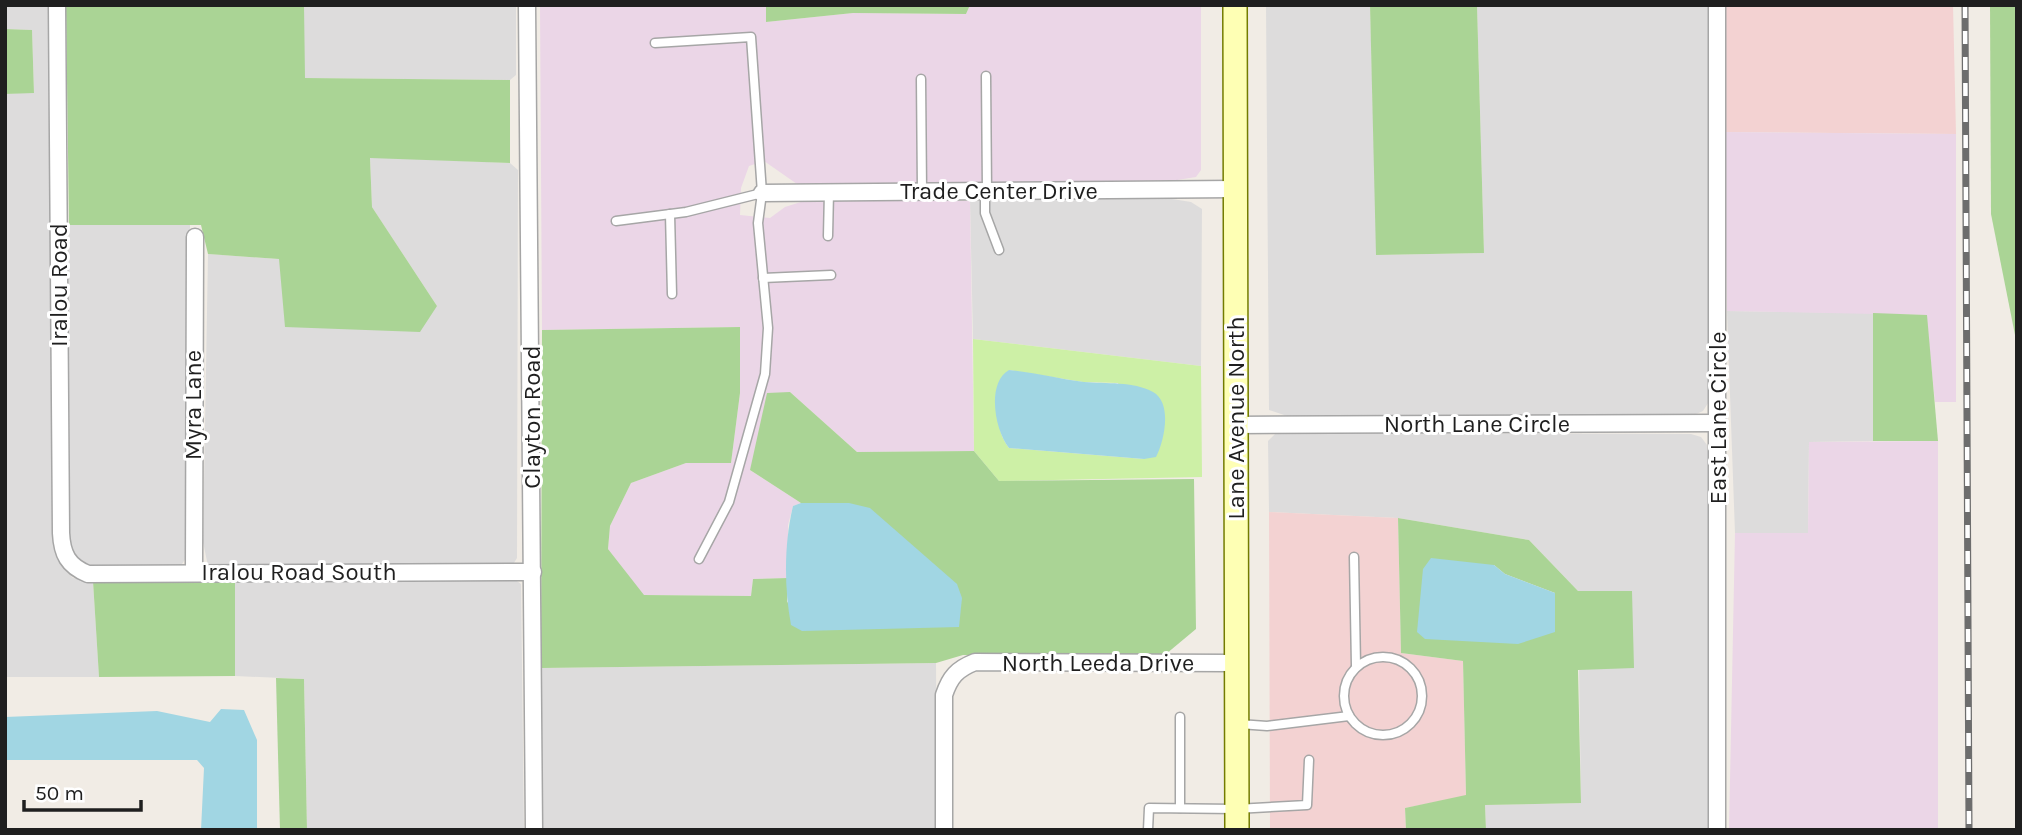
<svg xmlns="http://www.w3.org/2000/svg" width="2022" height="835" viewBox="0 0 2022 835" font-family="Karla,sans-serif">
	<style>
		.residential { fill: #dddcdc }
		.commercial { fill: #f3d2d2 }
		.industrial { fill: #ebd6e7 }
		.grass { fill: #cdf0a6; fill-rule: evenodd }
		.forest { fill: #aad495; fill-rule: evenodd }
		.water { fill: #a1d6e3 }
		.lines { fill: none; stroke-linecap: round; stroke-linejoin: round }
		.lane-casing { stroke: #a6a6a6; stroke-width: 11 }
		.street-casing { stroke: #a6a6a6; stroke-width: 19 }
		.secondary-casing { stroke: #737c00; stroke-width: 26 }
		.lane { stroke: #fff; stroke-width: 8 }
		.street { stroke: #fff; stroke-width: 16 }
		.secondary { stroke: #feffb4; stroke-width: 23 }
		.rail-casing { stroke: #6d6d6d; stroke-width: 7 }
		.rail { stroke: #fff; stroke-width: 4.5; stroke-dasharray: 13; stroke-linecap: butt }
		.labels { text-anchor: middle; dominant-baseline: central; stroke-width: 6; stroke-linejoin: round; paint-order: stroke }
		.street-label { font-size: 24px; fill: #1f1f1f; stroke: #fff }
	</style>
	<rect width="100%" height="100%" fill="#f1ece5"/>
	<!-- residential -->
	<g class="residential">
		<polygon points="5,5 51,5 55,544 66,571 73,578 93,581 99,677 5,677 5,94 34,92 32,30 5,29"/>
		<polygon points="304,5 516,5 516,75 510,80 304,78"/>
		<polygon points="1266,5 1370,5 1377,255 1484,253 1477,5 1708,5 1710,400 1703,411 1694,415 1293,418 1269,410"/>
		<polygon points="370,157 510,163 518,170 517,558 512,566 208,566 203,542 208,254 279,259 437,306 372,207"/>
		<polygon points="1166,198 1191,202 1202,209 1201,366 973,339 970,201"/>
		<polygon points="69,225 190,225 186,558 180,567 101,569 86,566 75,556 67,541"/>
		<polygon points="1727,311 1873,313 1873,441 1809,442 1808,533 1735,533"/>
		<polygon points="1276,433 1691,434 1701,437 1707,445 1709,460 1709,830 1486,830 1485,805 1581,803 1578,591 1529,540 1398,518 1269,512 1268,441"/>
		<polygon points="514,579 521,584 524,830 307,830 304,679 235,676 235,580"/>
		<polygon points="936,663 937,830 541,830 541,668"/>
	</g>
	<!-- commercial -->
	<g class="commercial">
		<polygon points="1722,5 1953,5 1956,134 1724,132"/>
		<polygon points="1269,512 1398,518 1401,653 1463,661 1466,796 1405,808 1406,830 1270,830"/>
	</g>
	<!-- industrial -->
	<g class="industrial">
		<polygon points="540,5 766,5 766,22 853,13 966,14 970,5 1201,5 1201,170 1196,177 1165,182 797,184 764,161 749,166 741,188 740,215 770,218 785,207 804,201 970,201 974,451 857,452 790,392 750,470 801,503 793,506 788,525 788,578 753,579 751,596 643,595 608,549 610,526 631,483 686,463 731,463 740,393 740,327 542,330"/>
		<polygon points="1724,132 1956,134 1956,402 1935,402 1926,315 1727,311"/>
		<polygon points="1938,441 1938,830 1729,830 1735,533 1808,533 1809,442"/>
	</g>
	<!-- grass -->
	<path class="grass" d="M973 339 1201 366 1202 477 999 481 974 451ZM1009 370 1083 382 1118 383 1144 459 1009 448C990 424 1003 398 1009 370Z"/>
	<!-- forest -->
	<g class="forest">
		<polygon points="66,5 304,5 305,78 510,80 510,163 370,158 372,207 437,306 420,332 285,327 279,259 208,254 201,225 69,225"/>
		<polygon points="766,5 970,5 966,14 853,13 766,22"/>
		<polygon points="1370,5 1477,5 1484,253 1376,255"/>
		<polygon points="1990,5 2017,5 2017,345 1991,214"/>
		<polygon points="5,29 32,30 34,93 5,94"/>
		<polygon points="1873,313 1927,315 1938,441 1873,441"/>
		<polygon points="740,327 740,393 731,463 686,463 631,483 610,526 608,549 644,595 751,596 753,579 788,578 787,603 849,503 801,503 750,470 767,393 790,392 857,452 974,451 999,481 1194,479 1196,629 1166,654 963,655 936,663 541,668 542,330"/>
		<path d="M1398 518 1529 540 1578 591H1632L1634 668 1578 670 1581 803 1485 805 1486 830H1406L1405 808 1466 795 1463 661 1401 653ZM1494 565 1505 574 1555 593 1425 639Z"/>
		<polygon points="235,580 235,676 99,677 93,581"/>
		<polygon points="276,678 304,679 307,830 280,830"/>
	</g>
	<!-- water -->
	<g class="water">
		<path d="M1009 370C1034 372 1059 379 1084 382 1106 384 1133 381 1153 392 1173 403 1164 442 1156 457L1144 459 1009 448C995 431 986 383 1009 370Z"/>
		<path d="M801 503H849L870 508 957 584 962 598 959 627 802 631 791 625C784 588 784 543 793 506Z"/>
		<polygon points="1431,558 1494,565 1505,574 1555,593 1555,632 1518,644 1425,639 1417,632 1423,569"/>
		<polygon points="221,709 244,710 257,740 257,830 201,830 204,768 197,760 5,760 5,717 157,711 210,722"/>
	</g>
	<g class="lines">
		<defs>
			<g id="lane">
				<polyline points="655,43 751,37 762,193 758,223 768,328 765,374 729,502 699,559"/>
				<polyline points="986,76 987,191"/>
				<polyline points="921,79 922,191"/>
				<polyline points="985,191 985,213 999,250"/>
				<polyline points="670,214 672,294"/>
				<polyline points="616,221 686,212 762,193"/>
				<polyline points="828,236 829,192"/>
				<polyline points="763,278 831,275"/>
				<polyline points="1354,557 1356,666"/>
				<circle cx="1383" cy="696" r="39"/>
				<polyline points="1180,717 1180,808"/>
				<polyline points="1239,724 1267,726 1349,716"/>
				<polyline points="1148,830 1149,808 1236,809 1307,805 1309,760"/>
			</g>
			<g id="street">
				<path d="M57 5 61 533C62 554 68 566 88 574L533 572"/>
				<polyline points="527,5 534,830"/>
				<polyline points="762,193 1235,189"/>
				<polyline points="1236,425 1718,423"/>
				<polyline points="194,572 195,237"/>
				<path d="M944 830V695C950 677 957 669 975 662L1236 663"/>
				<polyline points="1717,830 1717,5"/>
			</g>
			<polyline id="secondary" points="1235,5 1237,830"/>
		</defs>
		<!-- lane casing -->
		<use href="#lane" class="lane-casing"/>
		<!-- street casing -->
		<use href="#street" class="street-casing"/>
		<!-- secondary casing -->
		<use href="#secondary" class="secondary-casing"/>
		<!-- lane -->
		<use href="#lane" class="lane"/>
		<!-- street -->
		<use href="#street" class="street"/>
		<!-- secondary -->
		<use href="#secondary" class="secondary"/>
		<defs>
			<polyline id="rail" points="1965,5 1969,830"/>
		</defs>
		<!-- rail casing -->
		<use href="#rail" class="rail-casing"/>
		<!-- rail -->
		<use href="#rail" class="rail"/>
	</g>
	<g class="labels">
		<!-- street labels -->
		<g class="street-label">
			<text x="999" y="191">Trade Center Drive</text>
			<text transform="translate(59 285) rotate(-90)">Iralou Road</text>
			<text transform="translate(193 405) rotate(-90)">Myra Lane</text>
			<text transform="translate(532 417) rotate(-90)">Clayton Road</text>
			<text transform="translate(1236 418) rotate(-90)">Lane Avenue North</text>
			<text transform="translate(1718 418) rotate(-90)">East Lane Circle</text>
			<text x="1477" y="424">North Lane Circle</text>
			<text x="299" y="572">Iralou Road South</text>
			<text x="1098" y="663">North Leeda Drive</text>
		</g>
	</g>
	<!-- border -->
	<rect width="2022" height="835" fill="none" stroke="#1f1f1f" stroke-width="14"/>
	<!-- scale -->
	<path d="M24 800v10h117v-10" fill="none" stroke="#1f1f1f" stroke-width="3.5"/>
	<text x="35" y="800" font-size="21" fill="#1f1f1f" stroke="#ffffff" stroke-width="5" paint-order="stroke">50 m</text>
</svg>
